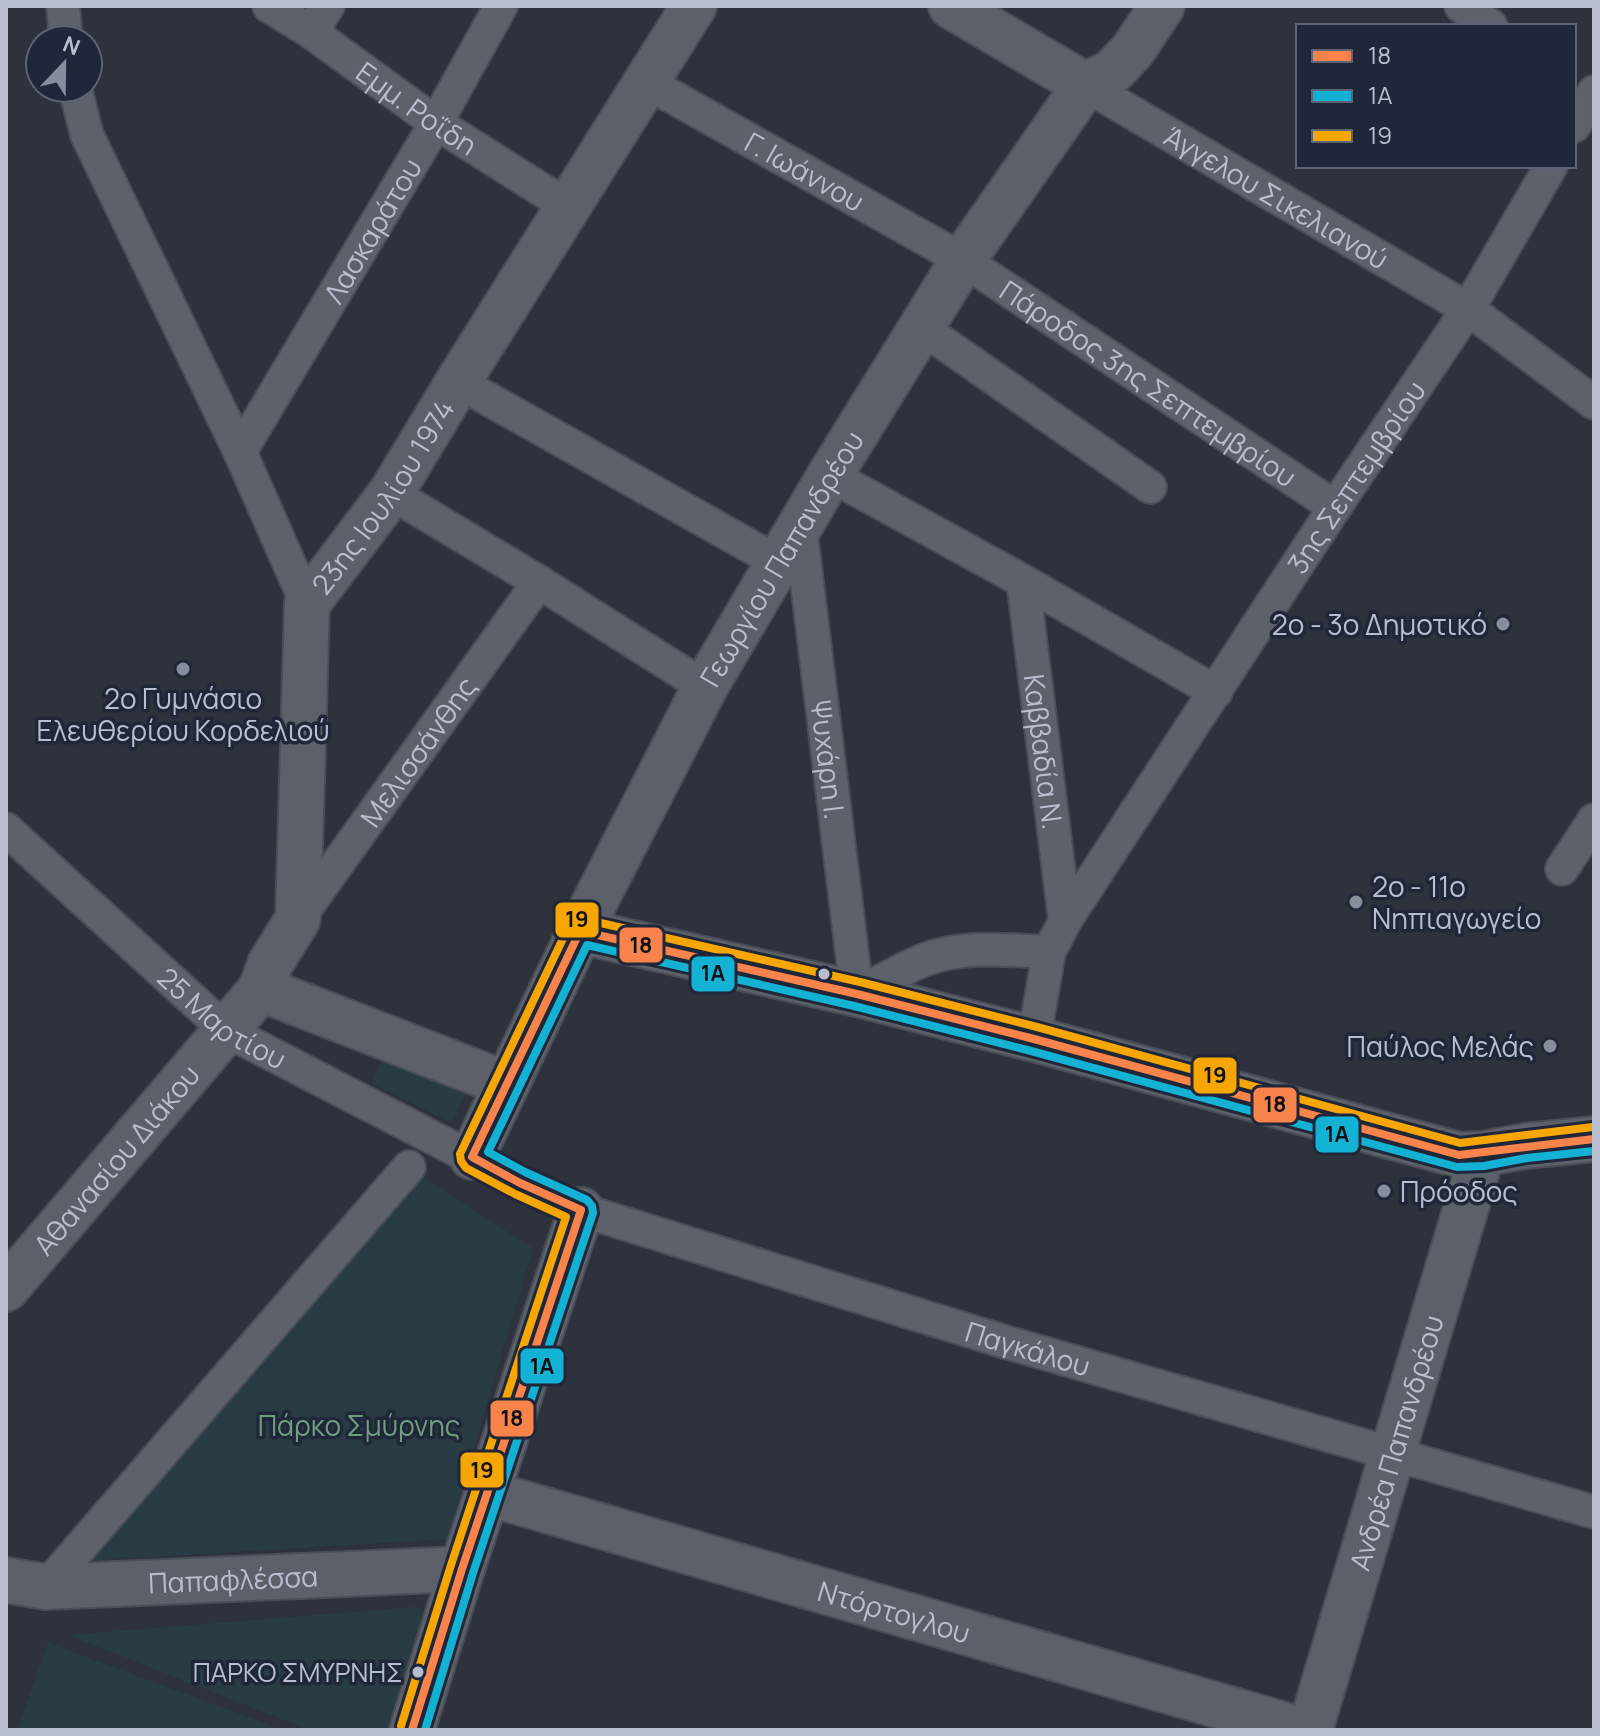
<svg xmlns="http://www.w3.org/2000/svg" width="1600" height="1736" viewBox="0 0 1600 1736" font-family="Manrope,sans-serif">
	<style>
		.green { fill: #293c43 }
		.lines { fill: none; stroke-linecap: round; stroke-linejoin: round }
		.street-casing { stroke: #494d55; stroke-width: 36 }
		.secondary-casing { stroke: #494d55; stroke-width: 48 }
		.street { stroke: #5d616a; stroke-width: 32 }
		.secondary { stroke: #5c6068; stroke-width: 44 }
		.bus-1-casing { stroke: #1f2738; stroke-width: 14 }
		.bus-2-casing { stroke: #1f2738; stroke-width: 14 }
		.bus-3-casing { stroke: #1f2738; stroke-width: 14 }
		.bus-1 { stroke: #f8844c; stroke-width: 8 }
		.bus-2 { stroke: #13b2d5; stroke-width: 8 }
		.bus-3 { stroke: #f7a600; stroke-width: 8 }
		.poi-dot { fill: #878d9b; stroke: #1f2738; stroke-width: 3 }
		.bus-dot { fill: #b8becd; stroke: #1f2738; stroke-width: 3 }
		.labels { text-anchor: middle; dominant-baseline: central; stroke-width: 7; stroke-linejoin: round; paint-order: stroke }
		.bus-label { font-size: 26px; fill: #b8becd; stroke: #1f2738; text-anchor: end }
		.street-label { font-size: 28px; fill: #b8becd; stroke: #1f2738 }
		.poi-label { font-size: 28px; fill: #b8becd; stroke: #1f2738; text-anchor: end }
		.park-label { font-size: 28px; fill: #6e9e7e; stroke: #1f2738 }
		.line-badge { stroke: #1f2738; stroke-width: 3 }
		.pale-badge-label { font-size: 22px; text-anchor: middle; font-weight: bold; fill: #111 }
	</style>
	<rect width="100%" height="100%" fill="#2d323d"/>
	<!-- green -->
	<g class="green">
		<polygon points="385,1051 468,1089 451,1123 372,1084"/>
		<polygon points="422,1177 533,1248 447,1539 85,1561"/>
		<polygon points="415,1607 423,1610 425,1624 389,1730 309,1730 68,1635"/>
		<polygon points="48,1643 49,1643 283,1730 17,1730"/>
	</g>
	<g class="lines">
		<defs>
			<g id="street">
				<polyline points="63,6 66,40"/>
				<path id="s1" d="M269 6 311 32 436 123 569 207"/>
				<polyline points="1461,6 1491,26"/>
				<polyline points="311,32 328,6"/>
				<path id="s2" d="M646 82 963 260 1335 507"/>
				<path id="s3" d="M1085 85 1468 309 1594 403"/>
				<polyline points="75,88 87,135 240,452 307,604"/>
				<polyline points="1574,126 1594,92"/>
				<polyline points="922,328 1150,487"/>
				<polyline points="458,382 778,562"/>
				<path id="s4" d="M240 452 436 123 501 6"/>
				<polyline points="830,475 1023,581 1216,692"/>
				<polyline points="391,493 539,582 705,687"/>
				<path id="s5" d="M800 525 857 994C879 983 901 969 924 960 962 945 1009 950 1049 952"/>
				<path id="s6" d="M1023 581 1065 921"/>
				<path id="s7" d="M6 829 227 1031 520 1183 581 1210 1002 1341 1594 1512"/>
				<polyline points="1562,869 1594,820"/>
				<path id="s8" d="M298 919 539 582"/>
				<path id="s9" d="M1034 1039 1049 952 1065 921 1335 507 1468 309 1551 166"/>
				<polyline points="46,1587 409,1167"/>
			</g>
			<g id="secondary">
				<polyline points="951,6 1085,85"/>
				<polyline points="580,931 857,994 1034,1039 1459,1155 1482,1154 1525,1146 1594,1139"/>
				<polyline points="261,989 506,1084"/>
				<path id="s10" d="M472 1157 580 931 705 687 830 475 963 260 1085 85 1112 72 1133 50 1162 6"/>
				<path id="s11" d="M6 1289 261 989 270 964 298 919 307 604 391 493 458 382 694 6"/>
				<path id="s12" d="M487 1493 1302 1730"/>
				<path id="s13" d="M6 1580 46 1587 462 1569"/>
				<polyline points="412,1730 462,1569 581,1210"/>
				<path id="s14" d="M1310 1730 1482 1154"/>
			</g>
		</defs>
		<!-- street casing -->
		<use href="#street" class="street-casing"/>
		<!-- secondary casing -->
		<use href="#secondary" class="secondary-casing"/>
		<!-- street -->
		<use href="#street" class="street"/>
		<!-- secondary -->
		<use href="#secondary" class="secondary"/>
		<defs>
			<polyline id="bus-1" points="412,1730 462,1569 581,1210 520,1183 472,1157 580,931 857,994 1034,1039 1459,1155 1594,1139"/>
			<polyline id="bus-2" points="425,1730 473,1573 593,1213 592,1206 587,1200 525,1172 488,1152 587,945 854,1006 1031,1051 1457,1167 1484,1166 1527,1158 1594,1151"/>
			<polyline id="bus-3" points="401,1726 451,1565 566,1217 515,1194 466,1168 461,1161 460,1154 569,926 575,920 583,919 860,982 1037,1027 1460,1143 1593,1127"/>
		</defs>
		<!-- bus-1 casing -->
		<use href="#bus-1" class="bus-1-casing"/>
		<!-- bus-2 casing -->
		<use href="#bus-2" class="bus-2-casing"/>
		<!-- bus-3 casing -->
		<use href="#bus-3" class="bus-3-casing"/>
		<!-- bus-1 -->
		<use href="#bus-1" class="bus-1"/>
		<!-- bus-2 -->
		<use href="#bus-2" class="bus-2"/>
		<!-- bus-3 -->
		<use href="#bus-3" class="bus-3"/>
	</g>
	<!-- markers -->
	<g class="poi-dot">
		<circle cx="1503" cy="624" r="8"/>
		<circle cx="183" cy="669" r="8"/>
		<circle cx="1356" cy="902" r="8"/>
		<circle cx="1550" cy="1046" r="8"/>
		<circle cx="1384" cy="1191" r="8"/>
	</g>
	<g class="bus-dot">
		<circle cx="824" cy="974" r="7"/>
		<circle cx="418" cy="1672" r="7"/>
	</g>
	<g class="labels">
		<!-- bus labels -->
		<g class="bus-label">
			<text x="403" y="1672">ΠΑΡΚΟ ΣΜΥΡΝΗΣ</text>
		</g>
		<!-- street labels -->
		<g class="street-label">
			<text stroke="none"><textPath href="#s1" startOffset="180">Εμμ. Ροΐδη</textPath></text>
			<text stroke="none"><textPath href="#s2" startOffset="182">Γ. Ιωάννου</textPath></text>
			<text stroke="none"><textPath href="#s3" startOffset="222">Άγγελου Σικελιανού</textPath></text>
			<text stroke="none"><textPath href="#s4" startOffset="258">Λασκαράτου</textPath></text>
			<text stroke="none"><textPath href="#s2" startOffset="586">Πάροδος 3ης Σεπτεμβρίου</textPath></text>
			<text stroke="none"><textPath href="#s9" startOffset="654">3ης Σεπτεμβρίου</textPath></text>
			<text stroke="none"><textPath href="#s11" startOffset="920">23ης Ιουλίου 1974</textPath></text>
			<text stroke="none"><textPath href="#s10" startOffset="674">Γεωργίου Παπανδρέου</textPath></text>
			<text stroke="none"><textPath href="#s8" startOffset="206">Μελισσάνθης</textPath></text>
			<text stroke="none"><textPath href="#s6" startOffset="172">Καββαδία Ν.</textPath></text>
			<text stroke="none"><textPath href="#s5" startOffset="236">Ψυχάρη Ι.</textPath></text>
			<text stroke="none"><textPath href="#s7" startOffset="288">25 Μαρτίου</textPath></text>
			<text stroke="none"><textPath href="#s11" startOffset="170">Αθανασίου Διάκου</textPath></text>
			<text stroke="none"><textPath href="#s7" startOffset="1164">Παγκάλου</textPath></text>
			<text stroke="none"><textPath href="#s14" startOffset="300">Ανδρέα Παπανδρέου</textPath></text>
			<text stroke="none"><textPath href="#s13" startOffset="228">Παπαφλέσσα</textPath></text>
			<text stroke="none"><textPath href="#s12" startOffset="424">Ντόρτογλου</textPath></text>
		</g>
		<!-- poi labels -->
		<g class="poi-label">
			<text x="1487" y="624">2ο - 3ο Δημοτικό</text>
			<text x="183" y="698" text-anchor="middle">2ο Γυμνάσιο<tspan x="183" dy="32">Ελευθερίου Κορδελιού</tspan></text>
			<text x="1372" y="886" text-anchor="start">2ο - 11ο<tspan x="1372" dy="32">Νηπιαγωγείο</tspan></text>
			<text x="1534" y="1046">Παύλος Μελάς</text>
			<text x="1400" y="1191" text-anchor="start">Πρόοδος</text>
		</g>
		<!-- park labels -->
		<g class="park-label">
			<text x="359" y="1425">Πάρκο Σμύρνης</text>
		</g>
	</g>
	<g class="line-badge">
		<rect x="554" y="901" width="46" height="38" rx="8" fill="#f7a600"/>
		<rect x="618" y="926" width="46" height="38" rx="8" fill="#f8844c"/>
		<rect x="690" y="955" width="46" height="38" rx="8" fill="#13b2d5"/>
		<rect x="1192" y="1056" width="46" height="39" rx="8" fill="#f7a600"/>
		<rect x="1252" y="1086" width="46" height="38" rx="8" fill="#f8844c"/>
		<rect x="1314" y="1115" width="46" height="39" rx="8" fill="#13b2d5"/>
		<rect x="519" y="1347" width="46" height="38" rx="8" fill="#13b2d5"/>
		<rect x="489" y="1399" width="46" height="39" rx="8" fill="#f8844c"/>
		<rect x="459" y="1451" width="46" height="38" rx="8" fill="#f7a600"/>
	</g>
	<g class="pale-badge-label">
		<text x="577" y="927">19</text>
		<text x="641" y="953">18</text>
		<text x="713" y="981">1Α</text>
		<text x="1215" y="1083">19</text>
		<text x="1275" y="1112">18</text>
		<text x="1337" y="1142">1Α</text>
		<text x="542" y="1374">1Α</text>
		<text x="512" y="1426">18</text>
		<text x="482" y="1478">19</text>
	</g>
	<!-- border -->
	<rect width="1600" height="1736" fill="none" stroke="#b8becd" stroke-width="16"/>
	<!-- legend -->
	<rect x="1296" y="24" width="280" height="144" fill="#1f2738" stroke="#5c6374" stroke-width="2"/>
	<rect x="1312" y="50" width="40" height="12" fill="#f8844c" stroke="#5c6374" stroke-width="2"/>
	<text x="1368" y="64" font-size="24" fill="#b8becd">18</text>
	<rect x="1312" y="90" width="40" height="12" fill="#13b2d5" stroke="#5c6374" stroke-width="2"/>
	<text x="1368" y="104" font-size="24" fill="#b8becd">1Α</text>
	<rect x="1312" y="130" width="40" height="12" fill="#f7a600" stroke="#5c6374" stroke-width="2"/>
	<text x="1368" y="144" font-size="24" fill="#b8becd">19</text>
	<!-- north arrow -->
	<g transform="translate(64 64) rotate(22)"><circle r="38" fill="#1f2738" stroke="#5c6374" stroke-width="2"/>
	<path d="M0-6L14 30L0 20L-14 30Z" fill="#878d9b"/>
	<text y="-12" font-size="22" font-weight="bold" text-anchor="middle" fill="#b8becd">N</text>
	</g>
</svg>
